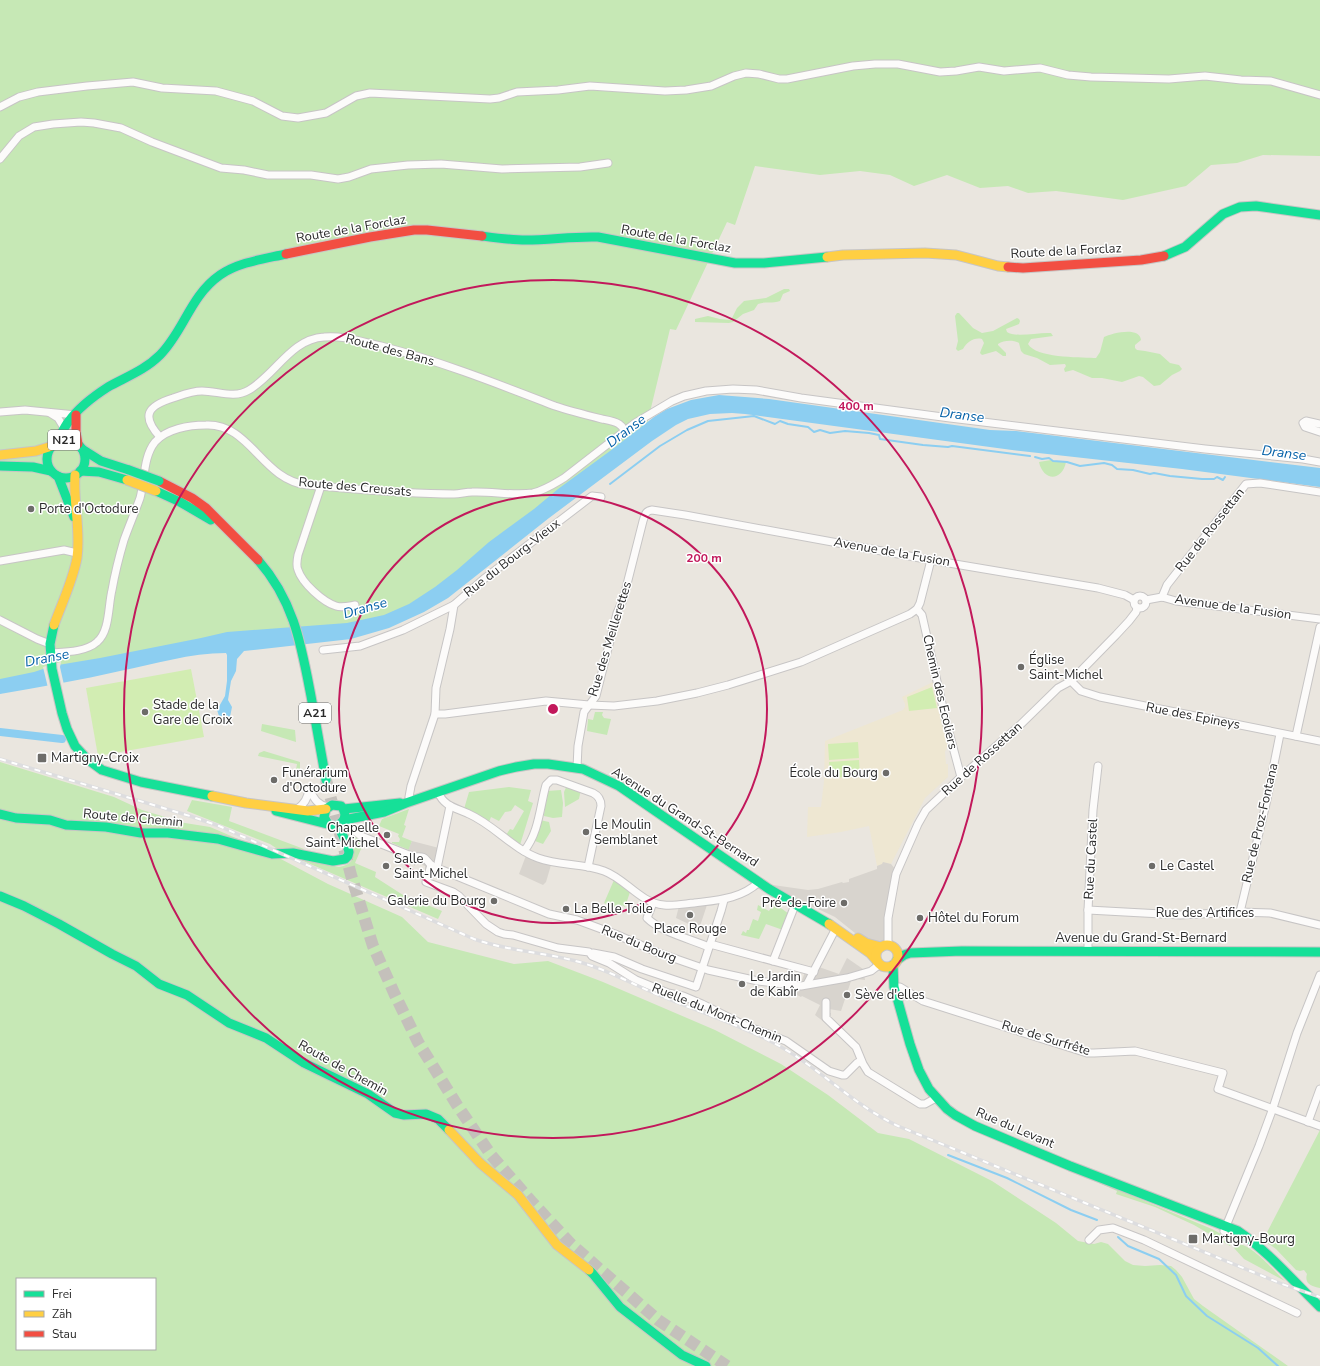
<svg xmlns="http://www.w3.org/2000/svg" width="1320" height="1366" viewBox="0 0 1320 1366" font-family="'Nunito Sans',sans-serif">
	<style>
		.education { fill: #eee7d2 }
		.green { fill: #c6e8b5; fill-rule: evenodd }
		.pitch { fill: #d2edb2 }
		.plaza { fill: #d8d4ce }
		.water { fill: #8ccef1 }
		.pier { fill: #eae6df }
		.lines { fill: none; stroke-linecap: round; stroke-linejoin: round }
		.stream { stroke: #8ccef1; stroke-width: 2 }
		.canal { stroke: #8ccef1; stroke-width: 8 }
		.highway-tunnel { stroke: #c4c0bb; stroke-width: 12; stroke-dasharray: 12 6; stroke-linecap: butt }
		.street-casing { stroke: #c7c5c5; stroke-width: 9 }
		.fast-casing { stroke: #c7c5c5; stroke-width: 11 }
		.slow-casing { stroke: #c7c5c5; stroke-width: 11 }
		.jam-casing { stroke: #c7c5c5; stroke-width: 11 }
		.street { stroke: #fcfbfa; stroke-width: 7 }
		.fast { stroke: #16e098; stroke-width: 9 }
		.slow { stroke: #ffcf43; stroke-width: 9 }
		.jam { stroke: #f24e42; stroke-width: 9 }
		.rail-casing { stroke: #dddddf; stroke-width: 3.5 }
		.rail { stroke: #fff; stroke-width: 2; stroke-dasharray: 6; stroke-linecap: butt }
		.fast-bridge-casing { stroke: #c5c4c1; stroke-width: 11; stroke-linecap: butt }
		.slow-bridge-casing { stroke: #c5c4c1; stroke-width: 11; stroke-linecap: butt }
		.fast-bridge { stroke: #16e098; stroke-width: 9 }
		.slow-bridge { stroke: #ffcf43; stroke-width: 9 }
		.ring { fill: none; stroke: #c2185b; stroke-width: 2 }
		.poi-dot { fill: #6d6c69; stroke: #fff; stroke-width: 1.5 }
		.labels { text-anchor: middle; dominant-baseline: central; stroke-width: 3; stroke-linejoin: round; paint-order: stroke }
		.shield { fill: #fff; stroke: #6a6a6a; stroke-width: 1 }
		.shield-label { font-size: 12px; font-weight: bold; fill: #2a2a2a }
		.street-label { font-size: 13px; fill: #2a2a2a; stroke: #fff }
		.poi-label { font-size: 13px; fill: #2a2a2a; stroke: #fff; text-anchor: start }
		.water-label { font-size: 14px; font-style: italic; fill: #015fa7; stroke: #fff }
		.centre { fill: #c2185b; stroke: #fff; stroke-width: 2 }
		.ring-label { font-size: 12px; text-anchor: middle; font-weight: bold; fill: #c2185b; stroke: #fff; stroke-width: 3; stroke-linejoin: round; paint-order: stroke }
	</style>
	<rect width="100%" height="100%" fill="#eae6df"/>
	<!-- education -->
	<polygon class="education" points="933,682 948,744 945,752 946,764 948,764 948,777 925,798 891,864 886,863 877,866 869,826 841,832 807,837 808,807 821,807 824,781 825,741 903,710 905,707 905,704 902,697"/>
	<!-- green -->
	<g class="green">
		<polygon points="0,0 1320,0 1320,156 1263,155 1237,163 1211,165 1186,186 1123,200 1056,191 1028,193 1008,186 980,188 947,175 914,186 890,175 860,171 820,175 755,166 735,225 727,222 676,330 670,329 644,437 429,600 388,619 0,684"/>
		<path d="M784 289H789L790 291 783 294 780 301C773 304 765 301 758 304L754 310 743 314 733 322 729 323 695 322V319L708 316 720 319 731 320 737 308 744 301 766 298Z"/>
		<path d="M957 313H959L973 328 982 333 993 331 1017 318 1019 319 1020 321 1019 324 1006 329 1007 332C1016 338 1038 332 1051 333L1053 336 1031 339 1028 344C1036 358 1078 357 1094 358H1096L1100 352 1104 337C1112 333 1140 326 1141 340L1135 345V348L1137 350 1145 351 1160 354 1170 363 1179 365 1182 369 1180 371 1172 375 1160 385 1154 386 1143 377 1139 376 1122 382 1102 378H1092L1073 370 1065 372 1064 369 1066 366 1065 364 1050 365 1037 358 1024 354 1021 351 1019 343C1014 340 1004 340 998 344V345L1006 353V356H1003L996 351 982 355 980 353 981 350 984 343 982 339C974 337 967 342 963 349L958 351 956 349 958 341 955 316Z"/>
		<path d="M1051 460 1057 462H1066C1062 482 1043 481 1039 462Z"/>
		<polygon points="595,712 603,712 602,715 604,718 611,719 607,735 587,731 588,719 593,720"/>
		<polygon points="262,724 295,730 296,742 261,731"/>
		<polygon points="264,751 300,762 300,769 299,771 296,770 297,764 258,756 259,753"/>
		<path d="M0 762 114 797 142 810 185 823 210 827 262 849 328 884 402 917 428 942 514 964 548 961 603 982 715 1030 781 1064 828 1095 878 1133 909 1139 992 1181 1056 1223 1078 1241 1094 1244 1101 1242 1108 1244 1125 1261 1133 1265 1145 1266 1160 1265 1171 1266 1176 1270 1182 1277 1194 1299 1203 1306 1288 1366H0ZM17 1279H155V1349H17Z"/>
		<polygon points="567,785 581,789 579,799 565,807 564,792"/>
		<polygon points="509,787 531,790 528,801 533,803 520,845 506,835 510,829 513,830 524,811 515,805 511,811 505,812 499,821 491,817 489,822 464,809 469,792"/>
		<polygon points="561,790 563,803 562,817 553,818 544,816 545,802 547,791"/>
		<polygon points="192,800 232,807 229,821 304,849 303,850 279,850 270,844 187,811"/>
		<polygon points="409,809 404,825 406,826 402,837 412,841 409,850 392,843 392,842 399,842 400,839 398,836 399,834 379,826 382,819"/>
		<polygon points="540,820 549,822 551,831 543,844 535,841"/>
		<path d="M350 833 364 842 355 863 376 872 375 877 403 895 442 911 438 919 294 857 339 867C360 864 354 847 347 834Z"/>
		<polygon points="614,880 630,892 625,907 622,905 620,910 604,903"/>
		<polygon points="774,903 789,914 783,930 766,924 759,939 741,935 743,931 746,933 747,930 749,930 753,919 758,921 761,912 757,910 758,905 769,911"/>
		<path d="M1320 1130V1288C1312 1286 1304 1284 1307 1274L1304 1270 1300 1271 1296 1270 1276 1249 1263 1240Z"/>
		<polygon points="1099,1182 1212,1229 1221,1234 1222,1240 1224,1241 1229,1238 1231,1243 1230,1246 1194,1225 1155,1207 1116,1194 1117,1191 1099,1183"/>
		<path d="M1237 1244C1251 1243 1275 1272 1285 1281L1244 1259 1234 1248Z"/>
	</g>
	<!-- pitch -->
	<g class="pitch">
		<polygon points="191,669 204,737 98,756 86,688"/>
		<polygon points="932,687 937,708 909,711 907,697"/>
		<polygon points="858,742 859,758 829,760 828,744"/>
		<polygon points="859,760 860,776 830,778 829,762"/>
	</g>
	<!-- plaza -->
	<g class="plaza">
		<polygon points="412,841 439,848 435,867 427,869 425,869 425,866 417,863 414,866 414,864 404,860"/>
		<polygon points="527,853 551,865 546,882 543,885 519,874"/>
		<polygon points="883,862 891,864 895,869 892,876 885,921 884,941 880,943 860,937 835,917 816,908 808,906 772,886 773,885 808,890 818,889 842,882 843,883 849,882 849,879 877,869 877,866 882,864"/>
		<polygon points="705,902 707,905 700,926 695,927 676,918 679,906"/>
		<polygon points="847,958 863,969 865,980 857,979 857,980 851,981 841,1011 829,1009 829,1013 831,1013 830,1017 824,1022 815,1015 820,1005 802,996 801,997 795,994 802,980 807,967 814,969 819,967 839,974"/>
	</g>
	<!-- water -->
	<path class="water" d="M719 395 769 399 990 430 1016 431 1320 468V487L1182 469 1012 450 745 414 732 413 710 414 688 419 676 425 652 441 549 518 448 598 424 612 389 628 351 639 244 651 237 659 236 671 231 681 228 700 232 707 230 717 219 716 217 710 225 696 227 681V655L226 653C190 653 155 664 120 671 81 680 40 687 0 694V679L34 672 52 666 100 658 201 638 227 632 347 623 384 615 409 604 435 587 457 570 489 542 534 509 558 489 610 451 654 417 667 409 691 400Z"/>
	<!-- pier -->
	<polygon class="pier" points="61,662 60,667 64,685 48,688 43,667"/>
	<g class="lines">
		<!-- stream -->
		<g class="stream">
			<polyline points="1035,457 1042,459 1049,458 1053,461 1067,462 1080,466 1104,463 1112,465 1117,469 1133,470 1150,474 1154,473 1170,476 1202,479 1214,479 1217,477 1223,480 1225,477"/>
			<polyline points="610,484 660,446 687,430 708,421 754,416 775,424 780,421 788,424 808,427 814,432 820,430 830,433 845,431 869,433 879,435 880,439 923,445 948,447 952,446 1030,456"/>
			<polyline points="948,1155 1007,1178 1071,1210 1097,1220"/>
			<polyline points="1118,1237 1128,1246 1159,1259 1176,1275 1186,1296 1207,1316 1258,1348 1278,1366"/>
		</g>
		<!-- canal -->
		<polyline class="canal" points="0,732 62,739"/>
		<!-- highway-tunnel -->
		<polyline class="highway-tunnel" points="326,780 351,875 373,946 395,995 418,1042 457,1105 491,1155 531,1201 571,1244 658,1320 727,1366"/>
		<defs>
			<g id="street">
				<polyline points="0,107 19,97 38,92 87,86 133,82 162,88 216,91 253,101 282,116 298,118 326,113 356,96 370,93 490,99 499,98 517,92 558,90 590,86 665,91 686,90 711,86 734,76 746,73 759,74 779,79 787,79 853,66 875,64 898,64 940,72 956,71 979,67 1004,71 1040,68 1068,75 1091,77 1169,79 1205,76 1241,80 1271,81 1320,95"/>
				<polyline points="0,159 19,136 34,127 53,124 81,122 94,123 121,128 152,142 221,168 244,170 268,175 311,175 338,179 349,177 371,169 408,165 441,164 502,169 580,167 608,163"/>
				<polyline points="0,412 25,410 76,415"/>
				<polyline points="50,413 58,418 64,428"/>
				<polyline points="1320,424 1306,421 1303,423 1305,427 1320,432"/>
				<path d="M160 437C141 416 147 406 173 398 182 395 192 391 202 391 218 391 234 399 249 390 276 374 291 339 324 337 343 335 362 342 381 346 440 361 498 384 555 406 570 411 586 415 602 419 607 420 614 421 619 424 622 426 623 428 625 431"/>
				<path d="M321 486 298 555C297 560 296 566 298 570 302 583 323 602 336 606 342 608 349 606 355 605"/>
				<polyline points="0,561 64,550 77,553"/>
				<circle cx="1140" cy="602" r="6"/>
				<polyline points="1162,597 1167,585 1246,484 1260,483 1320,492"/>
				<polyline points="1146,600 1162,597 1176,601 1320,619"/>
				<polyline points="917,609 922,615 946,721 961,777"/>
				<polyline points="0,620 37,639 50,644"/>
				<polyline points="323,650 360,646 403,630 454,605"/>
				<path d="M50 653C65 652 86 652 97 642 110 631 108 606 112 590 115 573 119 557 124 540 129 526 135 512 140 498 145 480 143 457 155 442 166 429 189 425 206 425 250 423 262 480 307 485 355 489 405 494 454 494 460 494 466 492 472 492 492 491 513 496 533 493 545 490 554 484 564 478L635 423 672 401 684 396 706 391 733 389 756 390 801 398 950 418 1205 449 1303 459 1320 462"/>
				<polyline points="1071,681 1081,691 1100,697 1320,741"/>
				<polyline points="435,714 445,714 546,701 589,705 614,706 657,701 697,693 728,685 801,662 910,614 917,609 920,603 931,560"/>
				<polyline points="1296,736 1320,627"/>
				<path d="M577 768 578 746 584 712 596 696 617 613 623 600 643 521C645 515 645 511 652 510L685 515 931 560 1098 588 1125 595 1134 600"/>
				<path d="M309 789C314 798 317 805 328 807"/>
				<path d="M438 792C444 807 457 808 469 814 494 825 513 849 538 858 559 866 583 863 604 871 626 879 640 903 664 905 674 906 684 904 694 903 718 900 741 899 759 882"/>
				<polyline points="410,802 409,797 411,786 435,714 436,688 450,629 454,605 485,578 592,496 601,497"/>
				<path d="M297 809C305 804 308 798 309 789"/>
				<path d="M343 822 361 836 414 857C424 856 424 857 430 864 433 867 438 869 442 870L549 914 577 920 615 934 659 953 708 970 758 981 801 986 847 978 871 971 880 964"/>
				<path d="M524 851C539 833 540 806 546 785L551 780H557L593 793C599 796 601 800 601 806L588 867"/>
				<polyline points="431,865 426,882 453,892 459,896 486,924 498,932 504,934 513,935 558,948 589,952 592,956 609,963 636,980 668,993 683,996 702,1004 744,1025 786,1041 829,1071 842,1075 845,1075 857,1063 861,1061"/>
				<polyline points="437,868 450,806"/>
				<path d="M653 903 647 918C661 932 690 939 709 947"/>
				<polyline points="1088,910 1180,915 1240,912 1270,913 1320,925"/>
				<polyline points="1240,912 1266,804 1280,734"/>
				<polyline points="710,944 814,972"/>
				<polyline points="888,945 888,918 896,874 918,824 926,810 961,777 1018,727 1058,688 1071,681 1116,635 1129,621 1136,612 1137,608"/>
				<polyline points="1088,951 1088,910 1093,810 1098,766"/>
				<polyline points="593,953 614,957 642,969 696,987 721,911 724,900"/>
				<polyline points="773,961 795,905"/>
				<polyline points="807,984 835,930"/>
				<polyline points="894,987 900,987 923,1001 1087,1053 1094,1053 1135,1051 1223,1073 1218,1089 1320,1126"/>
				<polyline points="826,1002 826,1018 856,1047 863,1064 868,1072 920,1104 925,1104 936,1098"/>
				<polyline points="1308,1122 1320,1089"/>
				<polyline points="1224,1231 1259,1146 1273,1108 1297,1033 1320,975"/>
				<polyline points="1089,1240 1099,1230 1113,1228 1144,1240 1297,1313"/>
			</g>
			<g id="fast">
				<path d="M482 236C497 238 511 240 526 240 550 240 574 236 598 237L735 263H764L827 257"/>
				<polyline points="1164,256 1185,247 1223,214 1240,207 1256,206 1320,215"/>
				<circle cx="66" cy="459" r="19"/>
				<path d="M57 442C61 435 64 427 69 421 79 407 94 396 108 387 126 377 145 370 160 355 184 331 190 296 220 275 239 262 264 259 286 254"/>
				<polyline points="82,449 101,461 129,470"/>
				<polyline points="0,466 33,467 51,471"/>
				<polyline points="80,471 99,472 127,480"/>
				<polyline points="58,476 74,517"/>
				<polyline points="156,491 180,502 211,520"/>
				<path d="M258 560C294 601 301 644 311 696 316 724 321 752 326 780"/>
				<polyline points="54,625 50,644 52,669 62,713 67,729 75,746 87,759 102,770 141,782 212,796"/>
				<polyline points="344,809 400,803"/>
				<path d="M276 811 335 826C345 823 348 814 341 806L332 805 326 809 324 817 328 824"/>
				<polyline points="0,814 16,818 50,820 66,825 106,827 141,833 168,833 218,839 272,854 293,853 333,861 345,859 348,856 349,852 346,842 338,826"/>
				<polyline points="344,820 384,812 406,803 499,771 516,767 534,764 548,764 583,769 619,786 769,889 829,924"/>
				<polyline points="0,896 24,906 59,924 112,954 136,966 159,984 187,995 229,1023 266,1038 304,1063 368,1094 395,1113 404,1115 426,1114 438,1119 449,1130"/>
				<polyline points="897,960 904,955 910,953 962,951 1320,952"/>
				<path d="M893 965 894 987 910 1044 919 1070 929 1089 947 1109 955 1115 975 1126 1070 1166 1238 1231C1269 1252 1293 1281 1320 1307"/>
				<polyline points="589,1270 593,1274 620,1307 682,1355 706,1366"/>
			</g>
			<g id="slow">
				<polyline points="827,257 843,255 925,253 956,255 998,266 1008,267"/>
				<polyline points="0,455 36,451 52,446"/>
				<path d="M54 625C62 603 73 580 77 558 81 530 73 502 75 475"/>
				<polyline points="212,796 246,803 308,811 326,809"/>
				<polyline points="829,924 870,953 877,961"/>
				<polyline points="858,938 866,943 881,947"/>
				<circle cx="887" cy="956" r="11"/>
				<polyline points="449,1130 480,1163 518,1195 557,1245 589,1270"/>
			</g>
			<g id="jam">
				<polyline points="286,254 370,237 414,230 427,230 482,236"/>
				<polyline points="1008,267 1023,268 1141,260 1164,256"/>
				<polyline points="76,415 76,432 78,444"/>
				<polyline points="159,481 192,498 206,508 258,560"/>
			</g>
		</defs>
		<!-- street casing -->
		<use href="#street" class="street-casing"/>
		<!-- fast casing -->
		<use href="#fast" class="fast-casing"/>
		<!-- slow casing -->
		<use href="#slow" class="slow-casing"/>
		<!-- jam casing -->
		<use href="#jam" class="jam-casing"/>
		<!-- street -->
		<use href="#street" class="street"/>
		<!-- fast -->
		<use href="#fast" class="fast"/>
		<!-- slow -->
		<use href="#slow" class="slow"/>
		<!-- jam -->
		<use href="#jam" class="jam"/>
		<defs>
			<path id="rail" d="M0 759 190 816 219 826 474 939C510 952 549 952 586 964 612 972 636 986 661 996 697 1011 734 1023 770 1041 816 1064 851 1104 898 1126L1282 1284 1320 1297"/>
		</defs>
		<!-- rail casing -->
		<use href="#rail" class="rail-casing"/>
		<!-- rail -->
		<use href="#rail" class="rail"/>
		<defs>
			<polyline id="fast-bridge" points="129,470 159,481"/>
			<polyline id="slow-bridge" points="127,480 156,491"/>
		</defs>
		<!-- fast-bridge casing -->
		<use href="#fast-bridge" class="fast-bridge-casing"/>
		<!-- slow-bridge casing -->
		<use href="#slow-bridge" class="slow-bridge-casing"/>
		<!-- fast-bridge -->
		<use href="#fast-bridge" class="fast-bridge"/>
		<!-- slow-bridge -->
		<use href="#slow-bridge" class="slow-bridge"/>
	</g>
	<!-- distance rings -->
	<g class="ring">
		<circle cx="553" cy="709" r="214"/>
		<circle cx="553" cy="709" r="429"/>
	</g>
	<!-- markers -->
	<g class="poi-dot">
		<circle cx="31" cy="509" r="4"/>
		<circle cx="1021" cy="667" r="4"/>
		<circle cx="145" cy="712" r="4"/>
		<rect x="37" y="753" width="10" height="10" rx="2"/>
		<circle cx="886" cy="773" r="4"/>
		<circle cx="274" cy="780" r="4"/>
		<circle cx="586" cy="832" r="4"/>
		<circle cx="387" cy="835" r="4"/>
		<circle cx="386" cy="866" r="4"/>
		<circle cx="1152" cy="866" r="4"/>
		<circle cx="494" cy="901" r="4"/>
		<circle cx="844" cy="903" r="4"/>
		<circle cx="566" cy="909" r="4"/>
		<circle cx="690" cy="915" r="4"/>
		<circle cx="920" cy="918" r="4"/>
		<circle cx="742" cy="984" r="4"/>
		<circle cx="847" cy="995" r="4"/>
		<rect x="1188" y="1234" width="10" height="10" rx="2"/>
	</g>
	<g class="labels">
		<!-- shield labels -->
		<g class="shield">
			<rect x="48" y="430" width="32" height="20" rx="3"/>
			<rect x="299" y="703" width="32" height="20" rx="3"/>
		</g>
		<g class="shield-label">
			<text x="64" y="440">N21</text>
			<text x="315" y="713">A21</text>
		</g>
		<!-- street labels -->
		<g class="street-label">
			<text transform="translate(351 229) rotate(-10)">Route de la Forclaz</text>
			<text transform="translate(676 239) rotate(10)">Route de la Forclaz</text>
			<text transform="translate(1066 251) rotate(-3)">Route de la Forclaz</text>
			<text transform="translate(390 350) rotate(15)">Route des Bans</text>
			<text transform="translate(355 487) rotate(5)">Route des Creusats</text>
			<text transform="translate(1210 530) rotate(-52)">Rue de Rossettan</text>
			<text transform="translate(892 552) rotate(10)">Avenue de la Fusion</text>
			<text transform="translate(512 558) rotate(-38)">Rue du Bourg-Vieux</text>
			<text transform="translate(1233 607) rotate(8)">Avenue de la Fusion</text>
			<text transform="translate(610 639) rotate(-73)">Rue des Meillerettes</text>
			<text transform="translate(940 692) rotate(77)">Chemin des Ecoliers</text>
			<text transform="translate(1193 716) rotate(11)">Rue des Epineys</text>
			<text transform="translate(982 759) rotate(-42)">Rue de Rossettan</text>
			<text transform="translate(685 817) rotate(33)">Avenue du Grand-St-Bernard</text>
			<text transform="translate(133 818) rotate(5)">Route de Chemin</text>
			<text transform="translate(1260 823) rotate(-77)">Rue de Proz-Fontana</text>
			<text transform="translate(1091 859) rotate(-87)">Rue du Castel</text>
			<text x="1205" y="913">Rue des Artifices</text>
			<text x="1141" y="938">Avenue du Grand-St-Bernard</text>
			<text transform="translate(639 944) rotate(22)">Rue du Bourg</text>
			<text transform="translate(717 1013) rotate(22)">Ruelle du Mont-Chemin</text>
			<text transform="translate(1046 1038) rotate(17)">Rue de Surfrête</text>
			<text transform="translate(343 1068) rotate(29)">Route de Chemin</text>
			<text transform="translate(1015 1128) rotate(23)">Rue du Levant</text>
		</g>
		<!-- poi labels -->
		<g class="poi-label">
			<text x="39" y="509">Porte d'Octodure</text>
			<text x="1029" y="660">Église<tspan x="1029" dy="15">Saint-Michel</tspan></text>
			<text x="153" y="705">Stade de la<tspan x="153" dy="15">Gare de Croix</tspan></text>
			<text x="51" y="758">Martigny-Croix</text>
			<text x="282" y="773">Funérarium<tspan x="282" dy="15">d'Octodure</tspan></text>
			<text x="878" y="773" text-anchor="end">École du Bourg</text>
			<text x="594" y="825">Le Moulin<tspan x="594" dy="15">Semblanet</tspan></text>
			<text x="379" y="828" text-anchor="end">Chapelle<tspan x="379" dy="15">Saint-Michel</tspan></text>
			<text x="394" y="859">Salle<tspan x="394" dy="15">Saint-Michel</tspan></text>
			<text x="1160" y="866">Le Castel</text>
			<text x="486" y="901" text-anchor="end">Galerie du Bourg</text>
			<text x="836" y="903" text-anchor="end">Pré-de-Foire</text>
			<text x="574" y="909">La Belle Toile</text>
			<text x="928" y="918">Hôtel du Forum</text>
			<text x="690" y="929" text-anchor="middle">Place Rouge</text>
			<text x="750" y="977">Le Jardin<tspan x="750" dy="15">de Kabîr</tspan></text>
			<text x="855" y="995">Sève d'elles</text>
			<text x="1202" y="1239">Martigny-Bourg</text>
		</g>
		<!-- water labels -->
		<g class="water-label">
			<text transform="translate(962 415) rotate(7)">Dranse</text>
			<text transform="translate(626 431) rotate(-37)">Dranse</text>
			<text transform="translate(1284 453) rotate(7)">Dranse</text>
			<text transform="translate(365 608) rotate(-16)">Dranse</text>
			<text transform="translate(47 658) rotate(-11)">Dranse</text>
		</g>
	</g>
	<circle cx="553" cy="709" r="6" class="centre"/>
	<g class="ring-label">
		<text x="856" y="410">400 m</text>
		<text x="704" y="562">200 m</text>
	</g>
	<!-- legend -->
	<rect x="16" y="1278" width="140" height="72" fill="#ffffff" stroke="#aaaaaa"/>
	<rect x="24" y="1291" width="20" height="6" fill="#16e098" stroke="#aaaaaa"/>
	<text x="52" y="1298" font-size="12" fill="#2a2a2a">Frei</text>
	<rect x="24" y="1311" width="20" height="6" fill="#ffcf43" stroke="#aaaaaa"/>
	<text x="52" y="1318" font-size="12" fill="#2a2a2a">Zäh</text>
	<rect x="24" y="1331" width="20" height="6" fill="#f24e42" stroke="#aaaaaa"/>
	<text x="52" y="1338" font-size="12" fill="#2a2a2a">Stau</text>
</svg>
